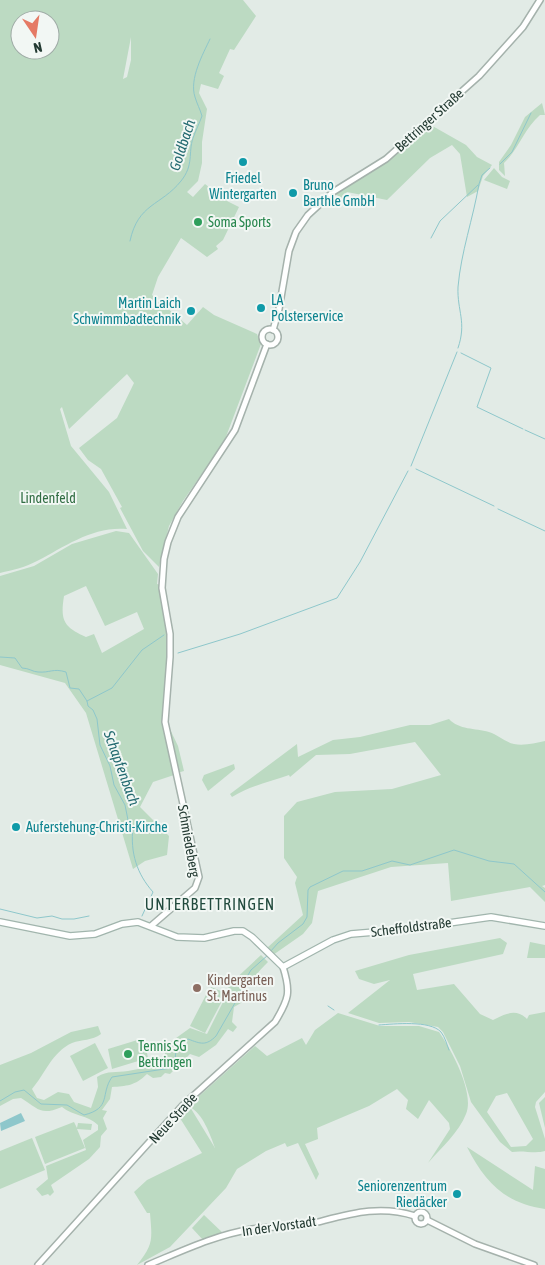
<svg xmlns="http://www.w3.org/2000/svg" width="545" height="1265" viewBox="0 0 545 1265" font-family="'Asap Condensed',sans-serif">
	<style>
		.green { fill: #bcdac2; fill-rule: evenodd }
		.water { fill: #8ec7cb }
		.lines { fill: none; stroke-linecap: round; stroke-linejoin: round }
		.stream { stroke: #8ec7cb; stroke-width: 1 }
		.tertiary-casing { stroke: #a5b2ac; stroke-width: 8 }
		.secondary-casing { stroke: #a1b5ad; stroke-width: 8 }
		.tertiary { stroke: #fff; stroke-width: 5 }
		.secondary { stroke: #fff; stroke-width: 5.5 }
		.culture-dot { fill: #0f9aa8; stroke: #f2f7f4; stroke-width: 2 }
		.leisure-dot { fill: #2e9e5b; stroke: #f2f7f4; stroke-width: 2 }
		.education-dot { fill: #8d6e63; stroke: #f2f7f4; stroke-width: 2 }
		.labels { text-anchor: middle; dominant-baseline: central; stroke-width: 4; stroke-linejoin: round; paint-order: stroke }
		.street-label { font-size: 14px; fill: #233a32; stroke: #f2f7f4 }
		.culture-label { font-size: 14px; fill: #0d838f; stroke: #f2f7f4; text-anchor: start }
		.leisure-label { font-size: 14px; fill: #27864d; stroke: #f2f7f4; text-anchor: start }
		.park-label { font-size: 14px; fill: #316d43; stroke: #f2f7f4 }
		.education-label { font-size: 14px; fill: #785e54; stroke: #f2f7f4; text-anchor: start }
		.water-label { font-size: 15px; font-style: italic; fill: #236a70; stroke: #f2f7f4 }
		.quarter-label { font-size: 16px; letter-spacing: 1px; fill: #214a3d; stroke: #f2f7f4 }
	</style>
	<rect width="100%" height="100%" fill="#e2ebe6"/>
	<!-- green -->
	<g class="green">
		<path d="M0 0H243L256 16 234 50 230 49 219 73 224 76 218 89 201 84 199 93 207 109 202 142V163L198 181 187 192 193 197 205 184 214 191 229 197 227 201 239 207 223 240 216 246 218 249 207 257 181 238 158 277 152 295 187 325 203 307 214 315 257 334 261 344 224 442 183 501 169 526 159 567 143 551 120 508 122 507 101 469 88 460 79 448 117 418 134 383 127 374 69 429 62 407 60 409 71 446 109 492 127 529C93 526 66 546 37 561 26 567 13 570 0 573ZM20 20H50V50H20ZM131 37V60L127 77 123 79Z"/>
		<path d="M542 103 545 115H540C524 129 519 149 504 163L505 176 499 170V162L511 145 525 117Z"/>
		<polygon points="429,124 466,145 477,157 492,165 483,176 478,191 467,197 460,154 452,145 430,158 387,200 347,192 342,198 335,194 368,173"/>
		<polygon points="494,168 502,177 510,181 507,189 484,180"/>
		<path d="M116 531 129 533 158 574 157 584 161 585 168 635V659L163 719 174 775 153 782 140 807 169 836 167 855 145 861 133 869 86 713 65 683 0 665V576L34 566 72 544ZM86 586 105 626 137 612 144 629 102 653 94 634 86 637C64 627 60 621 64 596Z"/>
		<path d="M449 719C459 730 475 728 489 732 498 735 505 742 514 744 524 746 535 743 545 741V885L542 886 545 888V902L530 887 451 901 448 863 391 867 318 891 312 923 303 934 273 955 267 948 303 915 295 883 297 877 284 858V816L297 802 335 792 392 789 441 775 415 742 350 754 316 755 290 777 289 775C269 782 249 786 232 797L230 794 297 744 298 757 333 740 360 737 410 725H430Z"/>
		<polygon points="167,723 178,746 184,771 177,773"/>
		<polygon points="234,764 235,769 208,791 202,780 204,775"/>
		<path d="M500 938 507 943 503 954 413 974 417 990 454 984 480 1014 493 1020C505 1014 516 1008 527 1019L529 1015 545 1012V1092L536 1102 535 1107 545 1139V1151C535 1154 523 1150 512 1152L500 1142 471 1102 460 1066 443 1032 438 1027 409 1022 379 1023 348 1013 390 980 374 984 359 979 355 971 409 955ZM507 1093 533 1139 526 1146 511 1147 487 1112 496 1096Z"/>
		<polygon points="530,942 545,945 545,958 527,958"/>
		<path d="M261 955 268 962C256 974 245 987 241 1003L234 1007 232 1022 237 1027 233 1032 228 1029 216 1045 199 1057 190 1054 170 1074 165 1073 161 1077 153 1078 147 1074C135 1086 126 1086 112 1087L110 1099 102 1110 107 1111 103 1118 107 1129 101 1136 100 1147 89 1159 51 1185 54 1192 50 1196 48 1194 42 1196 36 1189 48 1179 46 1166 86 1150 83 1140 98 1130V1125C88 1115 73 1116 62 1107 40 1116 39 1109 21 1098L13 1099 0 1106V1065L31 1053 71 1032 98 1026 101 1034C92 1041 82 1039 72 1043 52 1052 45 1074 32 1089L37 1098 44 1100 58 1092 69 1094 74 1102 91 1108 98 1087 97 1077C108 1070 116 1073 128 1071 142 1069 155 1064 165 1055V1046L190 1028 207 1034 224 1000 209 993 211 987 226 993 230 984Z"/>
		<polygon points="207,993 222,1001 205,1033 190,1026"/>
		<path d="M338 1013 380 1026H419L439 1032C451 1049 475 1093 466 1114 459 1132 441 1148 428 1163L450 1129 449 1123 429 1100 418 1119 406 1109 408 1100 397 1089 369 1106 317 1128 318 1139 305 1144 319 1174 316 1180 298 1143 287 1147 285 1143 266 1151 237 1169 226 1188 170 1247 137 1265C154 1244 152 1239 150 1213H147L134 1192 147 1180 202 1153 178 1115 255 1046 267 1056 302 1038 306 1045 315 1030ZM190 1107C203 1114 210 1134 215 1148Z"/>
		<polygon points="144,1038 148,1058 112,1069 108,1049"/>
		<polygon points="95,1043 108,1068 83,1081 70,1056"/>
		<polygon points="545,1097 545,1128 539,1103"/>
		<polygon points="74,1122 77,1128 78,1123 92,1124 91,1130 77,1129 85,1148 45,1164 35,1137"/>
		<polygon points="32,1138 45,1170 0,1189 0,1151"/>
		<path d="M467 1147 533 1190 535 1166 545 1169V1209C504 1203 485 1182 467 1147Z"/>
		<polygon points="204,1215 225,1235 204,1241 192,1228"/>
	</g>
	<!-- water -->
	<polygon class="water" points="21,1113 25,1121 1,1131 0,1123"/>
	<g class="lines">
		<!-- stream -->
		<g class="stream">
			<polyline points="500,164 512,152 531,113"/>
			<polyline points="431,238 440,221 478,185"/>
			<path d="M130 241C138 203 161 206 181 181 194 165 188 153 193 138 196 130 199 124 202 116 200 109 197 104 195 97 189 79 203 54 210 39"/>
			<path d="M458 348C467 322 457 311 458 287 461 252 473 219 479 184L482 175 490 168"/>
			<polyline points="461,353 491,368 477,407 523,429"/>
			<polyline points="525,430 545,439"/>
			<polyline points="411,466 457,352"/>
			<polyline points="416,469 494,506"/>
			<polyline points="498,509 545,531"/>
			<polyline points="178,653 240,634 337,598 360,562 408,471"/>
			<path d="M0 657 15 658 22 668C29 668 33 672 38 672 50 673 53 668 66 672L70 688 79 689 87 701 88 706 93 710 97 719 100 745 110 766 114 785 125 805 128 820 133 827C130 853 137 874 153 892L142 916"/>
			<polyline points="87,701 112,688 142,650 164,635"/>
			<polyline points="0,909 37,918 52,916 62,919 74,919 89,916"/>
			<polyline points="270,952 278,943 303,924 307,917 308,890 310,887 343,871 362,871 392,861 410,865 454,850 489,861 514,864 545,892"/>
			<polyline points="328,1006 334,1010"/>
			<path d="M379 1025C394 1024 430 1020 441 1032 445 1037 447 1045 449 1050"/>
			<path d="M0 1101 15 1092 24 1090 41 1104 67 1105 84 1115C112 1108 100 1094 112 1077L171 1068 175 1062 176 1048 188 1039C201 1044 206 1046 216 1036L239 996 245 980 251 970 268 955"/>
		</g>
		<defs>
			<g id="tertiary">
				<circle cx="270" cy="337" r="8"/>
				<polyline points="273,330 279,309 289,251 296,232 308,215 333,192 386,159 479,76 523,27 540,0"/>
				<polyline points="151,926 195,888 199,877 165,722 170,657 170,634 162,588 164,559 168,542 178,517 235,430 267,344"/>
				<circle cx="421" cy="1218" r="6"/>
				<polyline points="427,1220 475,1244 534,1265"/>
				<path d="M38 1265 183 1105 275 1022C289 999 291 992 283 967"/>
				<path d="M148 1265C182 1251 215 1235 252 1229 271 1226 291 1228 310 1224 347 1215 377 1204 415 1216"/>
			</g>
			<polyline id="secondary" points="0,922 70,936 95,934 122,924 138,922 177,937 204,938 234,931 243,931 252,937 283,967 333,940 351,934 399,930 491,917 545,926"/>
		</defs>
		<!-- tertiary casing -->
		<use href="#tertiary" class="tertiary-casing"/>
		<!-- secondary casing -->
		<use href="#secondary" class="secondary-casing"/>
		<!-- tertiary -->
		<use href="#tertiary" class="tertiary"/>
		<!-- secondary -->
		<use href="#secondary" class="secondary"/>
	</g>
	<!-- markers -->
	<g class="culture-dot">
		<circle cx="243" cy="162" r="5"/>
		<circle cx="293" cy="193" r="5"/>
		<circle cx="261" cy="308" r="5"/>
		<circle cx="191" cy="311" r="5"/>
		<circle cx="16" cy="827" r="5"/>
		<circle cx="457" cy="1194" r="5"/>
	</g>
	<g class="leisure-dot">
		<circle cx="198" cy="222" r="5"/>
		<circle cx="128" cy="1054" r="5"/>
	</g>
	<circle class="education-dot" cx="197" cy="988" r="5"/>
	<g class="labels">
		<!-- street labels -->
		<g class="street-label">
			<text transform="translate(429 120) rotate(-42)">Bettringer Straße</text>
			<text transform="translate(189 841) rotate(80)">Schmiedeberg</text>
			<text transform="translate(411 927) rotate(-7)">Scheffoldstraße</text>
			<text transform="translate(173 1118) rotate(-47)">Neue Straße</text>
			<text transform="translate(279 1226) rotate(-8)">In der Vorstadt</text>
		</g>
		<!-- culture labels -->
		<g class="culture-label">
			<text x="243" y="178" text-anchor="middle">Friedel<tspan x="243" dy="16">Wintergarten</tspan></text>
			<text x="303" y="185">Bruno<tspan x="303" dy="16">Barthle GmbH</tspan></text>
			<text x="271" y="300">LA<tspan x="271" dy="16">Polsterservice</tspan></text>
			<text x="181" y="303" text-anchor="end">Martin Laich<tspan x="181" dy="16">Schwimmbadtechnik</tspan></text>
			<text x="26" y="827">Auferstehung-Christi-Kirche</text>
			<text x="447" y="1186" text-anchor="end">Seniorenzentrum<tspan x="447" dy="16">Riedäcker</tspan></text>
		</g>
		<!-- leisure labels -->
		<g class="leisure-label">
			<text x="208" y="222">Soma Sports</text>
			<text x="138" y="1046">Tennis SG<tspan x="138" dy="16">Bettringen</tspan></text>
		</g>
		<!-- park labels -->
		<g class="park-label">
			<text x="48" y="498">Lindenfeld</text>
		</g>
		<!-- education labels -->
		<g class="education-label">
			<text x="207" y="980">Kindergarten<tspan x="207" dy="16">St. Martinus</tspan></text>
		</g>
		<!-- water labels -->
		<g class="water-label">
			<text transform="translate(182 145) rotate(-72)">Goldbach</text>
			<text transform="translate(122 768) rotate(70)">Schapfenbach</text>
		</g>
		<!-- quarter labels -->
		<g class="quarter-label">
			<text x="210" y="904">UNTERBETTRINGEN</text>
		</g>
	</g>
	<!-- north arrow -->
	<g transform="translate(35 35) rotate(167)"><circle r="24" fill="#f2f7f4" stroke="#9faba6"/>
	<path d="M0-4L9 19L0 12L-9 19Z" fill="#e57a65"/>
	<text y="-8" font-size="14" font-weight="bold" text-anchor="middle" fill="#233a32">N</text>
	</g>
</svg>
